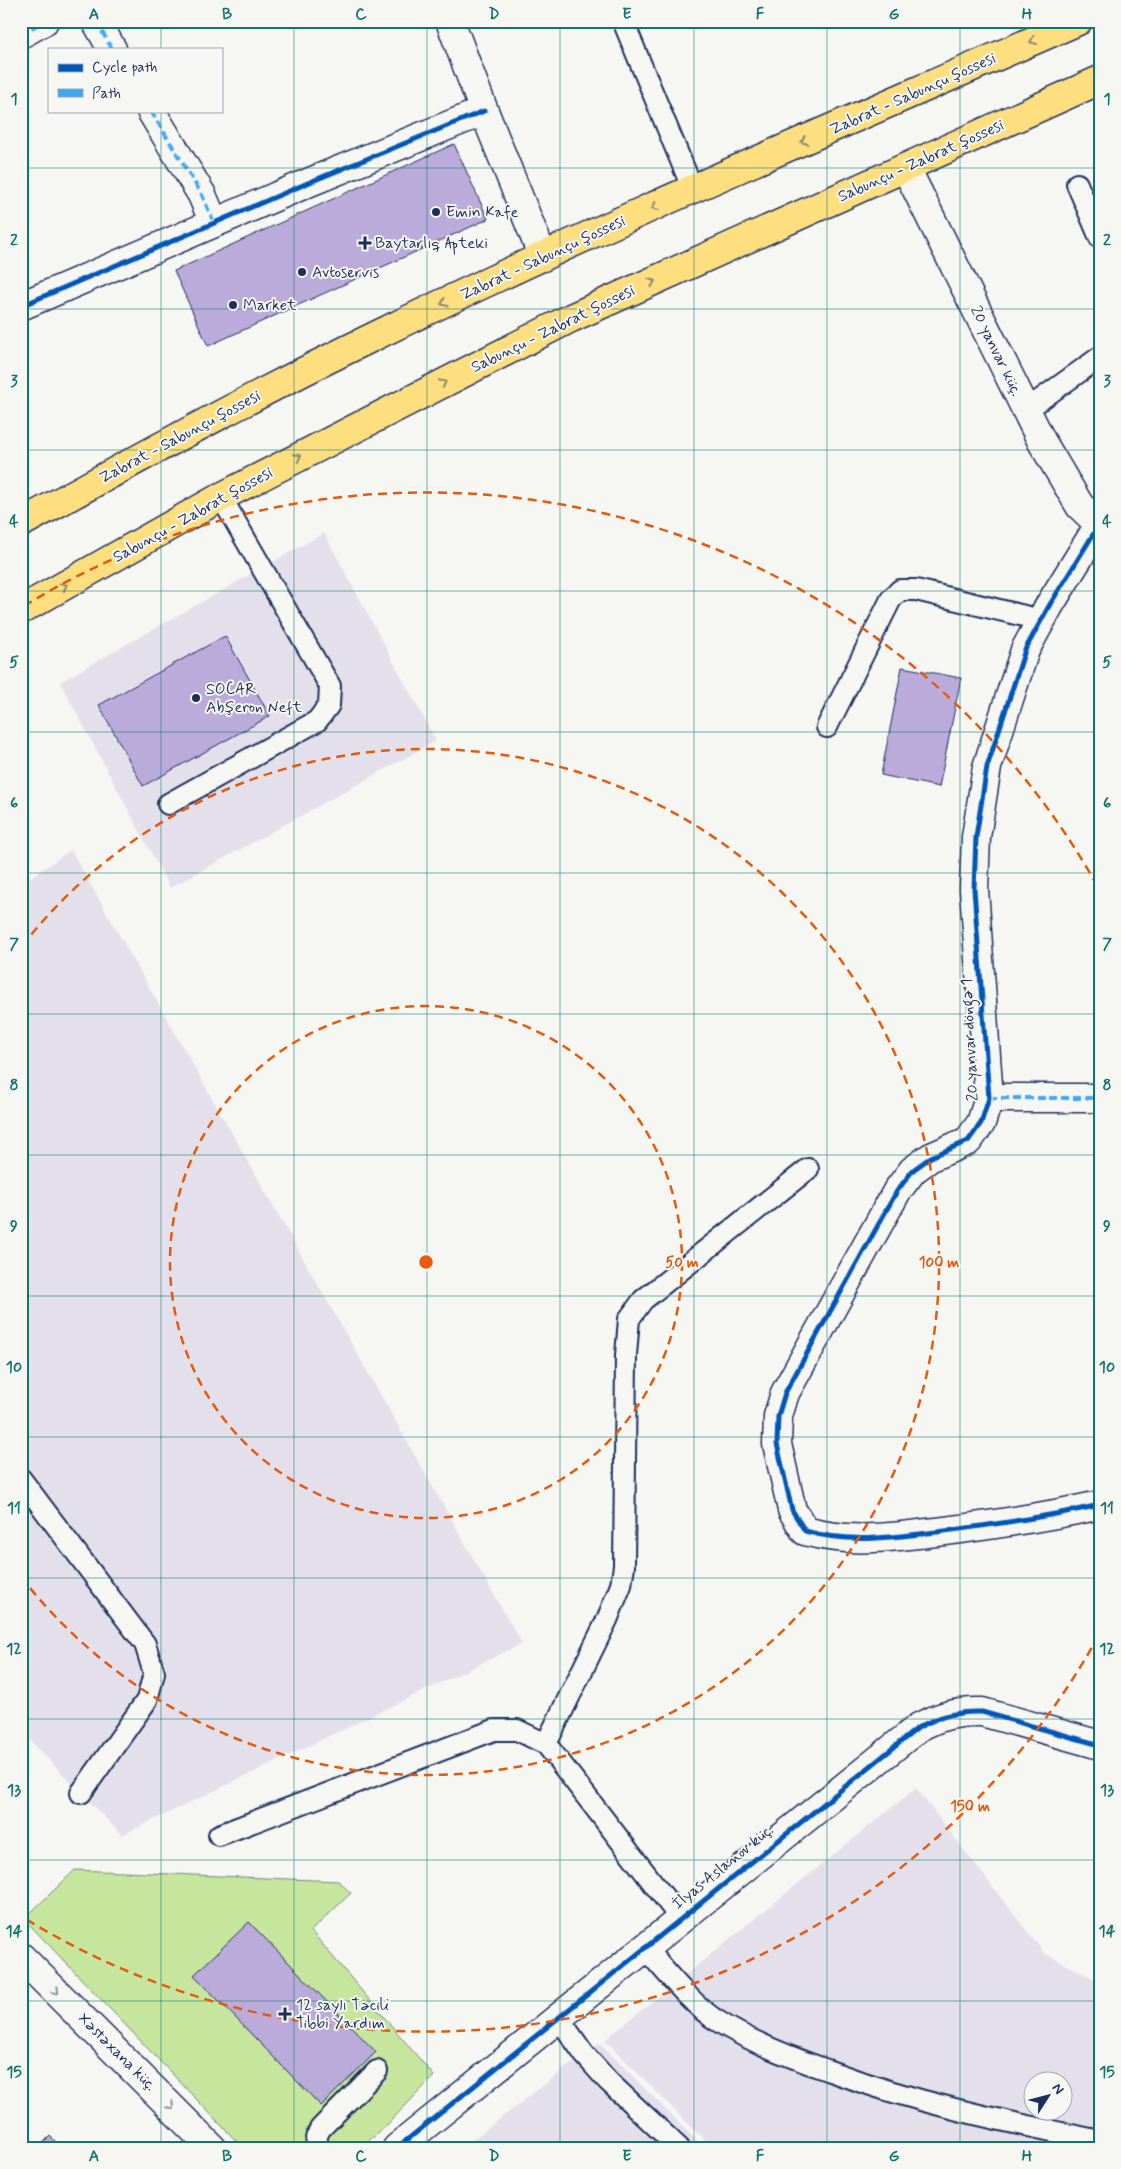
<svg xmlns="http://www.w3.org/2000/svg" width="1121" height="2169" viewBox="0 0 1121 2169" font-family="Mynerve,sans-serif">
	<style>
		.built { fill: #e4e0eb; fill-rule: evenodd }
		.green { fill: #c6e69e; stroke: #708a7e }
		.building { fill: #baabdb; stroke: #1b2f5e }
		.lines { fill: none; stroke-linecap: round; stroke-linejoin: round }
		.service-casing { stroke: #1b2f5e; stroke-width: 24 }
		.minor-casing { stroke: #1b2f5e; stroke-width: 31 }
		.tertiary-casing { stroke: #1b2f5e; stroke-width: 31 }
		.primary-casing { stroke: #1b2f5e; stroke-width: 31 }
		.service { stroke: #f6f6f2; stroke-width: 20 }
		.minor { stroke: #f6f6f2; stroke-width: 28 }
		.tertiary { stroke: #f6f6f2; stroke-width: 28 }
		.primary { stroke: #fedf80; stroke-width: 28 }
		.quiet { stroke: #3fa9f5; stroke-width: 4; stroke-dasharray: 8 4; stroke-linecap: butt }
		.cycleway-casing { stroke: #f6f6f2; stroke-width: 8 }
		.cycleway { stroke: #0057b8; stroke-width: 5 }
		.oneway { stroke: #8c876f }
		.oneway2 { stroke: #8892a8 }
		.grid { fill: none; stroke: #0f766e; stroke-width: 1; stroke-opacity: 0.55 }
		.ring { fill: none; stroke: #e8590c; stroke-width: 2.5; stroke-dasharray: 9 6 }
		.poi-dot { fill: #1b2f5e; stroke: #f6f6f2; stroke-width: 2 }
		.labels { text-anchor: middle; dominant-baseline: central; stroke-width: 4; stroke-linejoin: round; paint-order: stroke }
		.street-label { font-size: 16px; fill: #1b2f5e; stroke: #f6f6f2 }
		.poi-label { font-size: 16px; fill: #1b2f5e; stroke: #f6f6f2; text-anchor: start }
		.centre { fill: #e8590c; stroke: #f6f6f2; stroke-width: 2.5 }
		.ring-label { font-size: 15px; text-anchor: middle; font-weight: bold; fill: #e8590c; stroke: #f6f6f2; stroke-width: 4; stroke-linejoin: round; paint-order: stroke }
		.neatline { fill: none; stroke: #0f766e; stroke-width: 2 }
		.grid-label { font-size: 16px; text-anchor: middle; font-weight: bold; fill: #0f766e }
	</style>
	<rect width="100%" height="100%" fill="#f6f6f2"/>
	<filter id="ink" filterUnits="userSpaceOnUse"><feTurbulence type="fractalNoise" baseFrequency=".02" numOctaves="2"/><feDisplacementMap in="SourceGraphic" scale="10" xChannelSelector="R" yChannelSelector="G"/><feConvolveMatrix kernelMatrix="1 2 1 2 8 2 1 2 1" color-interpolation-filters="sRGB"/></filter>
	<g filter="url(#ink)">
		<!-- built -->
		<g class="built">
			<polygon points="324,533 436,741 170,888 60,682"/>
			<polygon points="71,850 522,1644 122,1835 21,1731 21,884"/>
			<path d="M916 1788 1044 1953 1100 1982V2148H712L605 2040ZM1034 2082H1064V2112H1034Z"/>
			<polygon points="600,2043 704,2148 462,2148 584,2054"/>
		</g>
		<!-- green -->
		<polygon class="green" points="75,1870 338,1881 351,1893 311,1931 434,2076 380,2132 359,2148 243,2148 24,1919"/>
		<!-- building -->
		<g class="building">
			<polygon points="454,144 488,219 208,346 174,271"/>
			<polygon points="225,636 270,716 143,786 99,705"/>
			<polygon points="902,667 961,678 939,787 881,775"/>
			<polygon points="249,1922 376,2052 321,2106 194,1975"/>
			<polygon points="50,2136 62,2148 38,2148"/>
		</g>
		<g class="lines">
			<defs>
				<g id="service">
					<polyline points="623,21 693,190"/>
					<polyline points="1077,184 1100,238"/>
					<polyline points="1026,410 1100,357"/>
					<polyline points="827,727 891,599 900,590 916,590 1041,620"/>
					<polyline points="168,804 317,721 329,705 330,686 221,497"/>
					<polyline points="21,1479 145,1644 154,1673 147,1700 81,1793"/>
					<polyline points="546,1744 607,1620 621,1585 624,1566 626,1355 629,1319 643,1300 808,1169"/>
					<polyline points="219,1835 494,1730 517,1730 546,1744 680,1918"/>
					<path d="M644 1947C663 1968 693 2006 716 2020 750 2042 789 2057 827 2070 913 2102 1001 2121 1091 2139L1100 2146"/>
					<polyline points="558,2017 584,2054 608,2081 679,2148"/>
					<polyline points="319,2148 316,2138 320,2129 377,2071"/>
				</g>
				<g id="minor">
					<polyline points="96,21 112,49"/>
					<polyline points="450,21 484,111 543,257"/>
					<polyline points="21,34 44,21"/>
					<polyline points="151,111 202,195 214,223"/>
					<polyline points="906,168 1042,442 1080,506 1100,525"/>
					<polyline points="21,306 310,182 484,111"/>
					<path d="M1099 525 1049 606 1025 650 987 767 976 837 974 889 989 1098 981 1123 968 1141 931 1157 913 1170 897 1191 785 1393 778 1416 777 1444 792 1510 805 1531C851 1544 890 1537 937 1532 992 1525 1046 1517 1100 1505"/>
					<polyline points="989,1098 1100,1098"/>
					<path d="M397 2148 919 1727C940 1716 958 1711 982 1712L1100 1745"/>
				</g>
				<polyline id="tertiary" points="21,1957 212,2148"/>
				<g id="primary">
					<path d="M21 523C138 459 255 394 375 336 605 223 843 124 1078 21"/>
					<polyline points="21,610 221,497 571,318 1100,80"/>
				</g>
			</defs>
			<!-- service casing -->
			<use href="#service" class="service-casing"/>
			<!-- minor casing -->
			<use href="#minor" class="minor-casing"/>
			<!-- tertiary casing -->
			<use href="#tertiary" class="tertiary-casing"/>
			<!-- primary casing -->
			<use href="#primary" class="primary-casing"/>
			<!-- service -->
			<use href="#service" class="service"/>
			<!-- minor -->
			<use href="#minor" class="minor"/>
			<!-- tertiary -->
			<use href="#tertiary" class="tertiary"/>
			<!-- primary -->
			<use href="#primary" class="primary"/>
			<!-- quiet -->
			<g class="quiet">
				<polyline points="96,21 112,49"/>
				<polyline points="21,34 44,21"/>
				<polyline points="151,111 202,195 214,223"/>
				<polyline points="989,1098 1100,1098"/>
			</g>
			<defs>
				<g id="cycleway">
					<polyline points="21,306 310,182 484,111"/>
					<path d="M1099 525 1049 606 1025 650 987 767 976 837 974 889 989 1098 981 1123 968 1141 931 1157 913 1170 897 1191 785 1393 778 1416 777 1444 792 1510 805 1531C851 1544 890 1537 937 1532 992 1525 1046 1517 1100 1505"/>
					<path d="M397 2148 919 1727C940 1716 958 1711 982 1712L1100 1745"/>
				</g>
			</defs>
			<!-- cycleway casing -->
			<use href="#cycleway" class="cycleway-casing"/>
			<!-- cycleway -->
			<use href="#cycleway" class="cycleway"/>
		</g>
		<!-- one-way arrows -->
		<defs><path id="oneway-chevron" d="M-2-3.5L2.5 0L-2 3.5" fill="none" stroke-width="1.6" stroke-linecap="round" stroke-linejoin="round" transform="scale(1.25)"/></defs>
		<g class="oneway">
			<use href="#oneway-chevron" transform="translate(1033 41) rotate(156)"/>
			<use href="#oneway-chevron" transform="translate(804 141) rotate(156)"/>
			<use href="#oneway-chevron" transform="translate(655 207) rotate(156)"/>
			<use href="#oneway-chevron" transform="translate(652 282) rotate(-24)"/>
			<use href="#oneway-chevron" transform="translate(444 303) rotate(155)"/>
			<use href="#oneway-chevron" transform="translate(443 383) rotate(-27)"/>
			<use href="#oneway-chevron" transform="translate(298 457) rotate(-27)"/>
			<use href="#oneway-chevron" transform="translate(64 586) rotate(-29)"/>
		</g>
		<g class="oneway2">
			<use href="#oneway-chevron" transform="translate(56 1991) rotate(45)"/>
			<use href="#oneway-chevron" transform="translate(171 2106) rotate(45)"/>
		</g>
	</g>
	<!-- grid -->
	<path class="grid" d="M161 21V49M294 21V2148M427 21V2148M560 21V2148M694 21V2148M827 21V2148M960 21V2148M161 111V2148M21 168H1100M21 309H1100M21 450H1100M21 591H1100M21 732H1100M21 873H1100M21 1014H1100M21 1155H1100M21 1296H1100M21 1437H1100M21 1578H1100M21 1719H1100M21 1860H1100M21 2001H1100"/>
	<!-- distance rings -->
	<g class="ring">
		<circle cx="426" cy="1262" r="256"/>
		<path d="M22 946A513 513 0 1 1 22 1578"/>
		<path d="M1099 1635A769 769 0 0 1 24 1918M24 606A769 769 0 0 1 1099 889"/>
	</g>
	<!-- markers -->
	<g class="poi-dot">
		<circle cx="436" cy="212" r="5"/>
		<path d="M362.5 235.5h5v5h5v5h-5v5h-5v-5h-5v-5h5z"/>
		<circle cx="302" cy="272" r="5"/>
		<circle cx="233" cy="305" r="5"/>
		<circle cx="196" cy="698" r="5"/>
		<path d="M282.5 2006.5h5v5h5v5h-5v5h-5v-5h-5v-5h5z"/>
	</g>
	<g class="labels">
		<!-- street labels -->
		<g class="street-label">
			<text transform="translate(913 94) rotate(-24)">Zabrat - Sabunçu şossesi</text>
			<text transform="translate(921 161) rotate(-24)">Sabunçu - Zabrat şossesi</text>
			<text transform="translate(543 258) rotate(-25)">Zabrat - Sabunçu şossesi</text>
			<text transform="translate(553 329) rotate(-26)">Sabunçu - Zabrat şossesi</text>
			<text transform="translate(996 351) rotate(64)">20 yanvar küç.</text>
			<text transform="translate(180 437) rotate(-28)">Zabrat - Sabunçu şossesi</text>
			<text transform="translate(193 515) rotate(-29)">Sabunçu - Zabrat şossesi</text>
			<text transform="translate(970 1040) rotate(-93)">20 yanvar döngə 1</text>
			<text transform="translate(723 1867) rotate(-39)">İlyas Aslanov küç.</text>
			<text transform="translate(117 2052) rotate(45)">Xəstəxana küç.</text>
		</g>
		<!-- poi labels -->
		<g class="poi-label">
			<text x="446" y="212">Emin Kafe</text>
			<text x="375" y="243">Baytarlıq Apteki</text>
			<text x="312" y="272">Avtoservis</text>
			<text x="243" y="305">Market</text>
			<text x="206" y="689">SOCAR<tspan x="206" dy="18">Abşeron Neft</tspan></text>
			<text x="296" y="2005">12 saylı Təcili<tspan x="296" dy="18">Tibbi Yardım</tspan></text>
		</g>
	</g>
	<circle cx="426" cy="1262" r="8" class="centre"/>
	<g class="ring-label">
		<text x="682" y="1267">50 m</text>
		<text x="939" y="1267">100 m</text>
		<text x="970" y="1811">150 m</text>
	</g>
	<!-- margin -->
	<rect width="1121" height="2169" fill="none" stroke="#f6f6f2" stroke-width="55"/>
	<!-- legend -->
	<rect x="48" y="48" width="175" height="65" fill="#f6f6f2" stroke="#9ea6b7"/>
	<rect x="58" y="64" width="25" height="8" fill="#0057b8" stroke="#9ea6b7"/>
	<text x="92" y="72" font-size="15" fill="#1b2f5e">Cycle path</text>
	<rect x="58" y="89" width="25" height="8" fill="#3fa9f5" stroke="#9ea6b7"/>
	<text x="92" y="98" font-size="15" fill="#1b2f5e">Path</text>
	<!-- north arrow -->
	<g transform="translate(1048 2096) rotate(54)"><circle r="24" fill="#f6f6f2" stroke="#9ea6b7"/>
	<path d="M0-4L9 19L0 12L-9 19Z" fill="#1b2f5e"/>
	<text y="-8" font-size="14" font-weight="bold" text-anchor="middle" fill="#1b2f5e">N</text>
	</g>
	<rect x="28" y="28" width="1066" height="2114" class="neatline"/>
	<g class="grid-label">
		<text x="94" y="19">A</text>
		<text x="227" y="19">B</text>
		<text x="361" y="19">C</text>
		<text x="494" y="19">D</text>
		<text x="627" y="19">E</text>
		<text x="760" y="19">F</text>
		<text x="894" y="19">G</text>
		<text x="1027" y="19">H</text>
		<text x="14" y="104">1</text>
		<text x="1107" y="104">1</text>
		<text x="14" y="245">2</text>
		<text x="1107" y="245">2</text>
		<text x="14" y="386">3</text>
		<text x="1107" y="386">3</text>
		<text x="14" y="526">4</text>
		<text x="1107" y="526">4</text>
		<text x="14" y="667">5</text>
		<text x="1107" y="667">5</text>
		<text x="14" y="808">6</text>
		<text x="1107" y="808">6</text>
		<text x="14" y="949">7</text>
		<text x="1107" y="949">7</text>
		<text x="14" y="1090">8</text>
		<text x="1107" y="1090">8</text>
		<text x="14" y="1231">9</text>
		<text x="1107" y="1231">9</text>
		<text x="14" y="1372">10</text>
		<text x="1107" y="1372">10</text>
		<text x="14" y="1513">11</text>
		<text x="1107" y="1513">11</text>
		<text x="14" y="1654">12</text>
		<text x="1107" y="1654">12</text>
		<text x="14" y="1795">13</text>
		<text x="1107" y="1795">13</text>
		<text x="14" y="1936">14</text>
		<text x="1107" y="1936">14</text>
		<text x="14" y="2077">15</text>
		<text x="1107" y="2077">15</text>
		<text x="94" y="2161">A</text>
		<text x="227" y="2161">B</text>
		<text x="361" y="2161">C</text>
		<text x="494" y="2161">D</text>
		<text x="627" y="2161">E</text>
		<text x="760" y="2161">F</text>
		<text x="894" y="2161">G</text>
		<text x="1027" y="2161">H</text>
	</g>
</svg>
